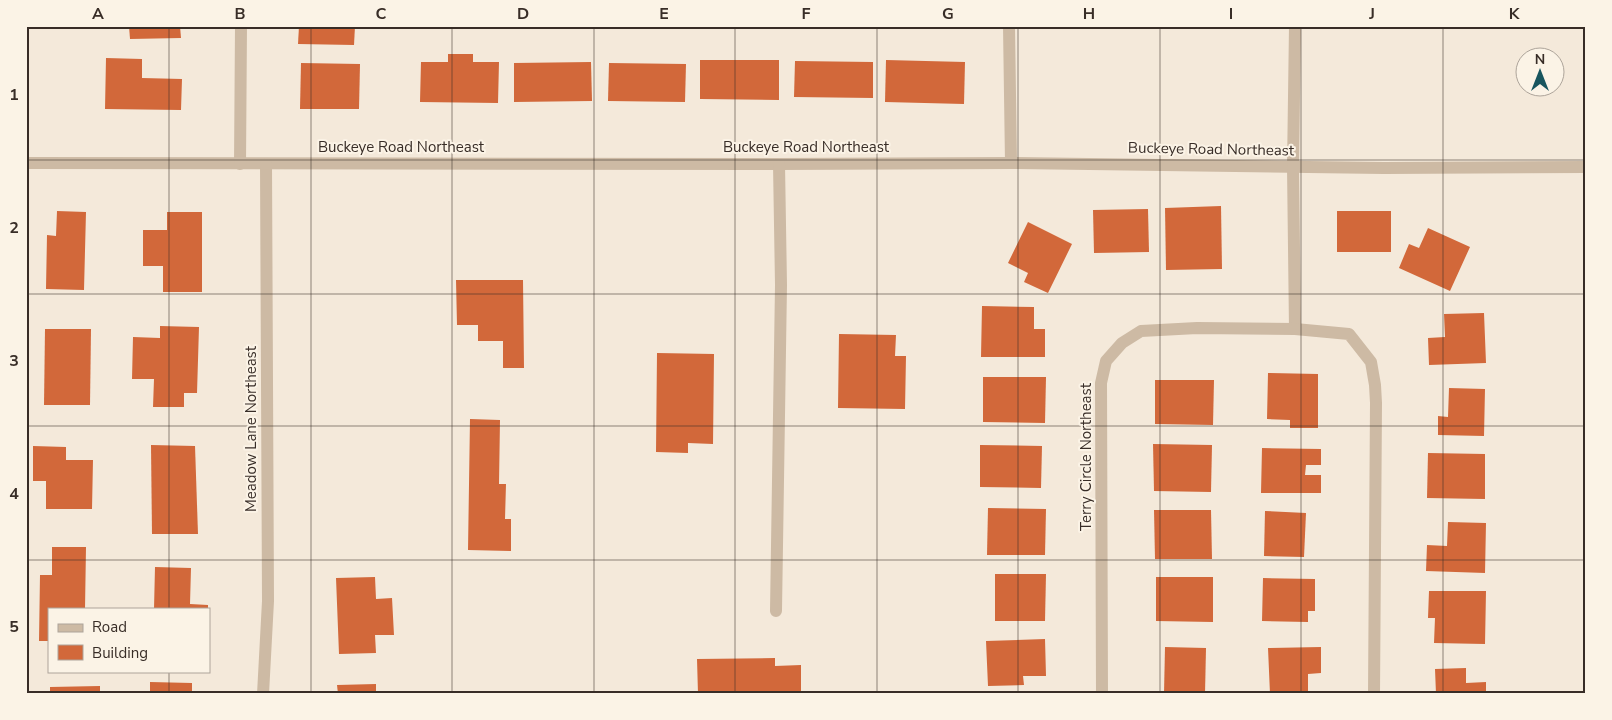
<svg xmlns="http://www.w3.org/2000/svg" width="1612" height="720" viewBox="0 0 1612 720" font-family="'Nunito Sans',sans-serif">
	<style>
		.building { fill: #d2683a }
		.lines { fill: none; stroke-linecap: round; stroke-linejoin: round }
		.minor { stroke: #cdbaa4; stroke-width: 12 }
		.grid { fill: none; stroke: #382d27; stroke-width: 1; stroke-opacity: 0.55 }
		.labels { text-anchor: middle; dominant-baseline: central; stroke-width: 4; stroke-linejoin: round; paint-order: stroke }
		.street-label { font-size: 15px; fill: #382d27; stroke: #fbf3e6 }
		.neatline { fill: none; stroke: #382d27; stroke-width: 2 }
		.grid-label { font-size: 16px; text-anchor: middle; font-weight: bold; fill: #382d27 }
	</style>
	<rect width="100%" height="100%" fill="#f4e9da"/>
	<!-- building -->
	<g class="building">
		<polygon points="129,26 180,26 181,38 130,39"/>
		<polygon points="299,26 355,26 354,45 298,44"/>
		<polygon points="448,54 473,54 473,62 499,62 498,103 420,102 421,62 448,62"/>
		<polygon points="106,58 142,59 142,78 182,79 181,110 105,109"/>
		<polygon points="700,60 779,60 779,100 700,99"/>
		<polygon points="886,60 965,62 964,104 885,102"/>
		<polygon points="795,61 873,62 873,98 794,97"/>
		<polygon points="591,62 592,101 514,102 514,63"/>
		<polygon points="301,63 360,64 359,109 300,109"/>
		<polygon points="609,63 686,64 685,102 608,101"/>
		<polygon points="1221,206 1222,269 1166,270 1165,208"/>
		<polygon points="1148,209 1149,252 1094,253 1093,210"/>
		<polygon points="57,211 86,212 84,290 46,289 47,235 56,236"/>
		<rect x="1337" y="211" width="54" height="41"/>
		<polygon points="167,212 202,212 202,292 163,292 163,266 143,266 143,230 167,230"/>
		<polygon points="1028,222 1072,244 1048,293 1024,282 1028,273 1008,263"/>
		<polygon points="1428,228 1470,247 1450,291 1399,268 1409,244 1419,248"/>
		<polygon points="456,280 523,280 524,368 503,368 503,341 478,341 478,325 457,325"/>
		<polygon points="982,306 1034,307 1034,329 1045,329 1045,357 981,357"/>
		<polygon points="1484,313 1486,363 1429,365 1428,338 1445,337 1444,314"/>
		<polygon points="160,326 199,327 197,393 184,393 184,407 153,407 154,379 132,379 133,337 160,338"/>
		<polygon points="45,329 91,329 90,405 44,405"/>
		<polygon points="839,334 896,335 895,356 906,356 905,409 838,408"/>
		<polygon points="657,353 714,354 713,444 688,443 688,453 656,452"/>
		<polygon points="1268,373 1318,374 1318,428 1290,428 1290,420 1267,419"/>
		<polygon points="983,377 1046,377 1045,423 983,422"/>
		<polygon points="1155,380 1214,380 1213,425 1155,424"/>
		<polygon points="1449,388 1485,389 1484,436 1438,435 1438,416 1448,417"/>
		<polygon points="470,419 500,420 499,484 506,484 505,519 511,519 511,551 468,550"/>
		<polygon points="1153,444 1212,445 1211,492 1154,491"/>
		<polygon points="151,445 195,446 198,534 152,534"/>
		<polygon points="980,445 1042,446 1041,488 980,487"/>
		<polygon points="33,446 66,447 66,460 93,460 92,509 46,509 46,481 33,481"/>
		<polygon points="1262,448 1321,449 1321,465 1306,465 1305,475 1321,475 1321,493 1261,493"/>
		<polygon points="1428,453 1485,454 1485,499 1427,498"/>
		<polygon points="988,508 1046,509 1045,555 987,555"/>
		<polygon points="1154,510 1211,510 1212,559 1155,559"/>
		<polygon points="1265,511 1306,513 1304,557 1264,556"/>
		<polygon points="1448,522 1486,523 1485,573 1426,571 1427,545 1447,546"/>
		<polygon points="52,547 86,547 85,609 49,609 49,641 39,641 40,575 52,575"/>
		<polygon points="155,567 191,568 190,604 208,605 208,609 154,609"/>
		<polygon points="995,574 1046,574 1045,621 995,621"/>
		<polygon points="375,577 376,599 392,598 394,635 375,635 376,653 339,654 336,578"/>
		<polygon points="1156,577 1213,577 1213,622 1156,621"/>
		<polygon points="1263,578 1315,579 1315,611 1308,611 1308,622 1262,621"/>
		<polygon points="1429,591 1486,591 1485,644 1434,643 1435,618 1428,618"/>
		<polygon points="1045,639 1046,676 1023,676 1024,685 988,686 986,641"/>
		<polygon points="1165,647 1206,648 1205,694 1164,694"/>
		<polygon points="1321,647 1321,673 1308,674 1308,694 1270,694 1268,648"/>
		<polygon points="775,658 775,666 801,665 801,694 698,694 697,659"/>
		<polygon points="1466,668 1466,683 1486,682 1486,694 1436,694 1435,669"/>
		<polygon points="150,682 192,683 192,694 150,694"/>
		<polygon points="376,684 376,694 338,694 337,685"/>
		<polygon points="100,686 100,694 50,694 50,687"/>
	</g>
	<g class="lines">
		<!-- minor -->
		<g class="minor">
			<polyline points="1009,26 1011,163"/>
			<polyline points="26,163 779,164 1011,163 1384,168 1586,167"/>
			<polyline points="240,164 241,26"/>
			<polyline points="1295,329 1293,167 1295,26"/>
			<polyline points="776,611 781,285 779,164"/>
			<polyline points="263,694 268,601 266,164"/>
			<polyline points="1102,694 1101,383 1106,361 1122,343 1141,331 1197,328 1295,329 1349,334 1371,362 1375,385 1376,403 1374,694"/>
		</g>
	</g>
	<!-- grid -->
	<path class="grid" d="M169 26V609M311 26V694M452 26V694M594 26V694M735 26V694M877 26V694M1018 26V694M1160 26V694M1301 26V694M1443 26V694M26 160H1586M26 294H1586M26 426H1586M26 560H1586M169 671V694"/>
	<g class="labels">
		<!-- street labels -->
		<g class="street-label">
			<text x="401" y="147">Buckeye Road Northeast</text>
			<text x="806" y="147">Buckeye Road Northeast</text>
			<text transform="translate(1211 149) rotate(1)">Buckeye Road Northeast</text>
			<text transform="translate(251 429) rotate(-90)">Meadow Lane Northeast</text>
			<text transform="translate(1086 457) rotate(-90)">Terry Circle Northeast</text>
		</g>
	</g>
	<!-- border -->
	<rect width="1612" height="720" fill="none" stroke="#fbf3e6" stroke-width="55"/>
	<!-- legend -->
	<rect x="48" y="608" width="162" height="65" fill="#fbf3e6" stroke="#ada49a"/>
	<rect x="58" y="624" width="25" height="8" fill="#cdbaa4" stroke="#ada49a"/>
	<text x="92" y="632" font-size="15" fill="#382d27">Road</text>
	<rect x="58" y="645" width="25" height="15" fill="#d2683a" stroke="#ada49a"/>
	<text x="92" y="658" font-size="15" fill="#382d27">Building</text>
	<!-- north arrow -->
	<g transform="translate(1540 72)"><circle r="24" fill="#fbf3e6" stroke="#ada49a"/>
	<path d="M0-4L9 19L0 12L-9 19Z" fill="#18555e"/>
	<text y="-8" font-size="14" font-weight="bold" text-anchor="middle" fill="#382d27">N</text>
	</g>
	<rect x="28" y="28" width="1556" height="664" class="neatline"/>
	<g class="grid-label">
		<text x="98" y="19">A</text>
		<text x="240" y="19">B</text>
		<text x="381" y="19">C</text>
		<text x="523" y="19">D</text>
		<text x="664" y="19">E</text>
		<text x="806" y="19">F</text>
		<text x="948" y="19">G</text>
		<text x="1089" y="19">H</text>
		<text x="1231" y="19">I</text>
		<text x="1372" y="19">J</text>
		<text x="1514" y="19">K</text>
		<text x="14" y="100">1</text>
		<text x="14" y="233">2</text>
		<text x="14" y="366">3</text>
		<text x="14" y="499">4</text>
		<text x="14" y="632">5</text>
	</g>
</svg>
